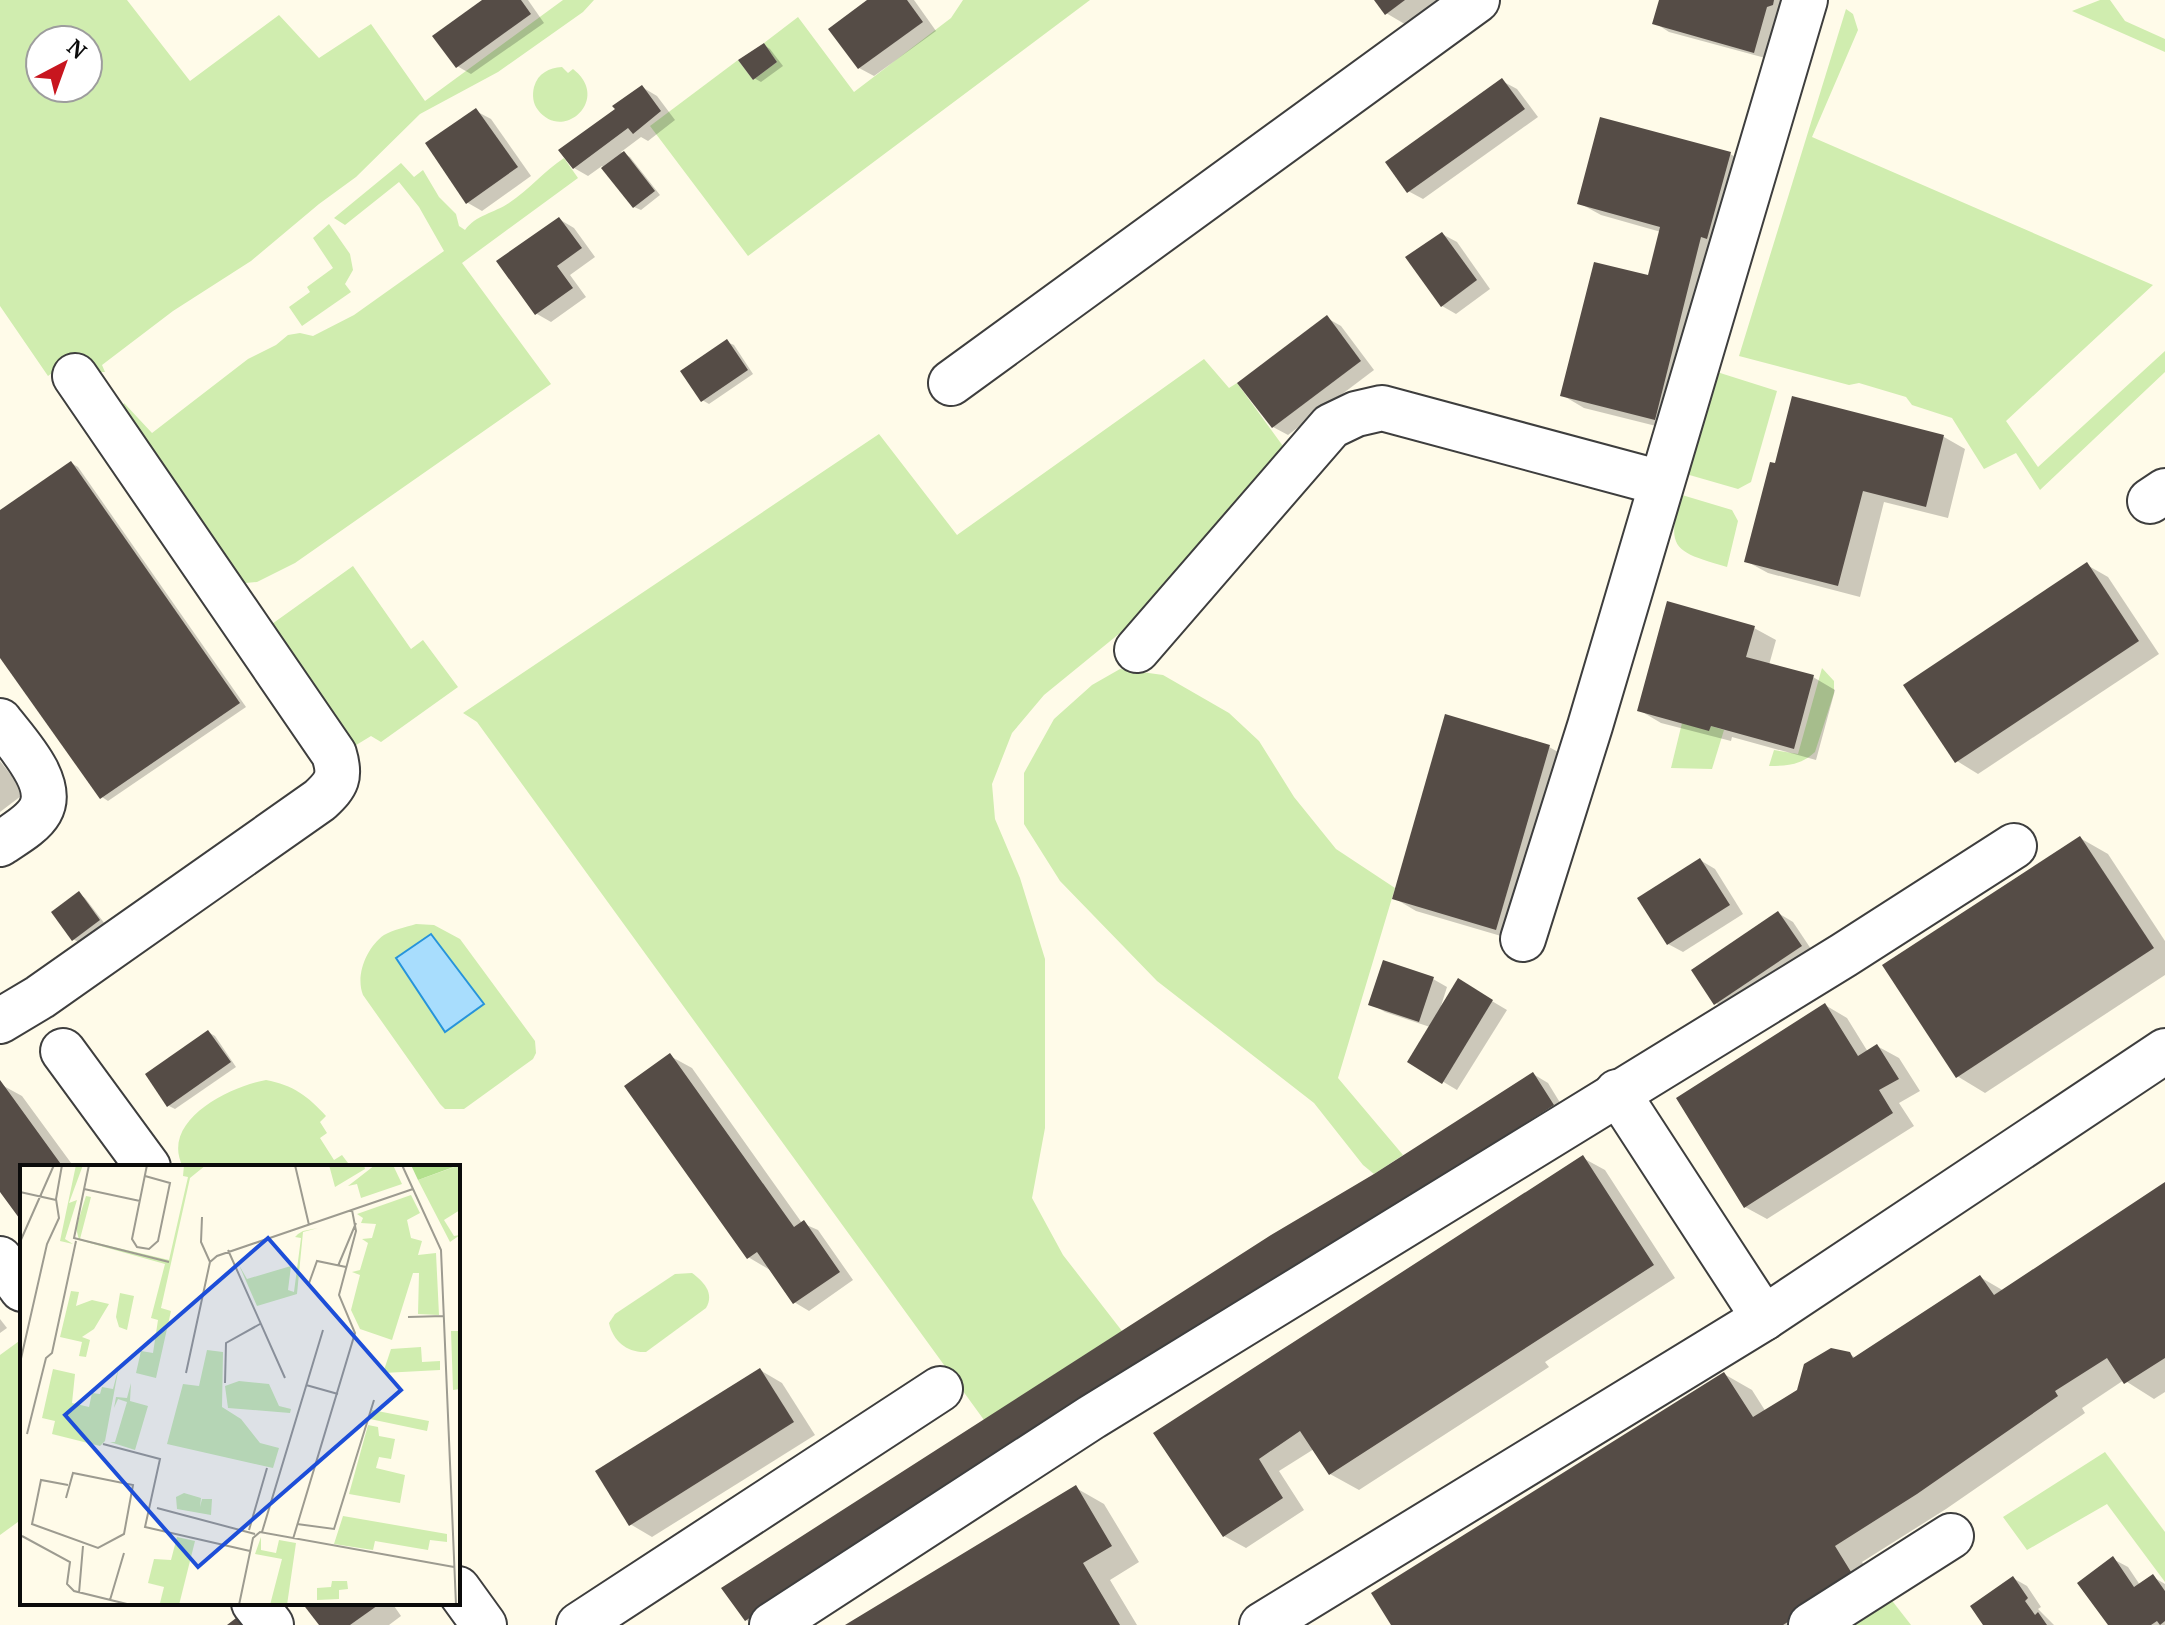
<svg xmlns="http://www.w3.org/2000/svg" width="2165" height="1625" viewBox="0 0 2165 1625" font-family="'PT Serif',serif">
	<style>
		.green { fill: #d0edaf; fill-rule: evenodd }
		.water { fill: #a8ddfd; stroke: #2794db; stroke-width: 2 }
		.shadow { fill: #0003 }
		.building { fill: #554c46 }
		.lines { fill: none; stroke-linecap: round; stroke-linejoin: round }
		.minor-casing { stroke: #3e3e3e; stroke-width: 48 }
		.minor { stroke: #fff; stroke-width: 44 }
		.inset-road { fill: none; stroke: #9d9b90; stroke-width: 2 }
		.view { fill: #1d4ed8; fill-opacity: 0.15; stroke: #1d4ed8; stroke-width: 4 }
		.inset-edge { fill: none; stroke: #0b0b0b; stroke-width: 4 }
	</style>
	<rect width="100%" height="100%" fill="#fffbe9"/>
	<!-- green -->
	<g class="green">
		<path d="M0 0H127L190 81 279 15 319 58 371 24 425 101 563 0H594L583 12 498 72 420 114 356 177 319 204 251 261 173 311 102 365 105 372H88L76 355 48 376 0 306ZM40 40H88V88H40Z"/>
		<polygon points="963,0 1090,0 748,256 650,126 738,60 753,80 777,62 764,43 798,17 854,92 951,18"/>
		<polygon points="2100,0 2110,0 2125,21 2165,39 2165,52 2072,11"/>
		<polygon points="1846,9 1853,14 1858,30 1812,137 2153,285 2006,421 2038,467 2165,351 2165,372 2040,490 2016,453 1984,469 1952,418 1912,405 1906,397 1859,383 1849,385 1739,356"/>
		<path d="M562 67 568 73 573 69C612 99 563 143 538 110 533 104 532 95 534 87 538 73 549 68 562 67Z"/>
		<path d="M564 158 578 178 462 263 551 384 295 563 257 582 235 584 118 416 124 403 152 433 248 359 276 345 288 335 300 333 313 336 354 315 444 251 419 207 399 182 345 225 334 218 401 163 414 177 423 170 439 197 456 214 459 226 465 230C476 215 494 213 509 203 529 190 544 171 564 158Z"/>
		<polygon points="329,224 350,254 353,270 345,284 351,292 302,326 289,307 310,292 307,287 333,268 313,238"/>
		<polygon points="1204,359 1229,388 1237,383 1288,453 1136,620 1044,695 1012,733 992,784 995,819 1020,878 1045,959 1045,1128 1032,1198 1063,1255 1122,1331 984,1420 477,722 463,713 879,434 957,535"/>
		<polygon points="1717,372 1777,391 1751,482 1738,489 1686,474"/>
		<path d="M1682 495 1732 510 1738 521 1727 567C1676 552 1664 550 1682 495Z"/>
		<polygon points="353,566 411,649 423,640 458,687 381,742 371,736 348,750 265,629"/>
		<path d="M1822 668 1834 681V693L1815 752C1801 765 1787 766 1769 766L1774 750 1798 754Z"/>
		<polygon points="1120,669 1163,675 1229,713 1259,741 1294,797 1336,849 1395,888 1338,1078 1403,1155 1374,1174 1363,1165 1314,1103 1157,981 1060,881 1024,824 1024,773 1054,719 1092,685"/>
		<polygon points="1682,723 1709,730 1711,726 1724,730 1712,769 1671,768"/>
		<path d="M416 924 434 925 460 939 535 1041 536 1053 533 1059 464 1109H445L440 1104 363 995C355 975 367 947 384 935 393 930 406 927 416 924Z"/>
		<path d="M266 1080C293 1085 308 1096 326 1116L320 1122 327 1133 320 1138 334 1160 342 1155 351 1167H183C159 1121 230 1086 266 1080Z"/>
		<path d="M692 1273C703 1281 715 1293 706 1308L646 1352C627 1353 613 1341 609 1323L615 1314 675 1274Z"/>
		<polygon points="22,1339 22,1519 0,1535 0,1355"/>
		<polygon points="2105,1452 2165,1532 2165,1582 2107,1504 2027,1550 2003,1517"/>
		<polygon points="1886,1593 1911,1625 1836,1625"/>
	</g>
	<!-- water -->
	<polygon class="water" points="431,934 484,1004 445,1032 396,958"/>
	<!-- shadow -->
	<g class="shadow">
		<polygon points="485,0 528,0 544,23 471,74 457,66"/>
		<polygon points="871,0 914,0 936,31 874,76 859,68"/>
		<polygon points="1377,0 1444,0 1408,26 1386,13"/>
		<polygon points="1661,0 1784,0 1769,59 1669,32 1655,23"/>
		<polygon points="764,45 770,49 783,66 761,82 754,78"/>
		<polygon points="1502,81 1517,89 1538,117 1423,199 1408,191"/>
		<polygon points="642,87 657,96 675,120 648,141 641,137 621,152 630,157 660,195 641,210 634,207 602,166 588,176 574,168 617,109"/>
		<polygon points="476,111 491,119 531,176 482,211 468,203 428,144"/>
		<polygon points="1730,154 1752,166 1676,431 1584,408 1562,395 1649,277 1661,232 1601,215 1579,203"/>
		<polygon points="559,219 574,228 595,257 570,275 586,297 551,322 537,314"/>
		<polygon points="1442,234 1457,242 1490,289 1456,314 1442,306"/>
		<polygon points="1327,318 1341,326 1374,370 1288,435 1273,427"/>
		<polygon points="727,342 734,345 753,374 709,404 702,400"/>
		<polygon points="1794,399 1944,437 1965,449 1948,518 1884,502 1860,597 1768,573 1746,561 1776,466"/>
		<polygon points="71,463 78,467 246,707 108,801 102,797 0,654 0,512"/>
		<polygon points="2087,565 2108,577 2159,654 1978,774 1957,761"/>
		<polygon points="1754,628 1776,640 1769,665 1813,677 1835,690 1816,760 1732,737 1731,741 1661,723 1639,710"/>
		<polygon points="1549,747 1571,759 1518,941 1416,911 1394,898"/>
		<polygon points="0,761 25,793 0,812"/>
		<polygon points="2080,838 2108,854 2165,941 2165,975 1985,1093 1957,1076"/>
		<polygon points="1700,860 1715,869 1743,914 1683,952 1668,944"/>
		<polygon points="79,894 85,898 105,924 80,943 73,939"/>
		<polygon points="1778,913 1793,922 1815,955 1730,1011 1716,1003"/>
		<polygon points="1433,979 1447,987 1441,1006 1458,981 1507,1010 1457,1090 1410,1062 1430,1027 1385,1012 1371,1004"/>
		<polygon points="1825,1005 1847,1018 1868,1052 1877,1046 1899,1058 1920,1091 1899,1103 1914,1126 1767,1219 1745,1207"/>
		<polygon points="208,1032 215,1036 236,1067 175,1109 169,1106"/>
		<polygon points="670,1056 692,1068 802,1223 818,1230 853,1280 809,1311 794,1302 770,1270 748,1257"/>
		<polygon points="1533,1074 1548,1083 1567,1114 755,1625 746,1620"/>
		<polygon points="0,1084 22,1096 74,1167 22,1167 22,1218 0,1189"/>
		<polygon points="1583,1158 1605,1170 1675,1278 1545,1362 1549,1367 1359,1490 1330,1474 1314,1449 1279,1471 1304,1510 1246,1548 1224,1536 1156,1434"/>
		<polygon points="2165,1184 2165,1392 2154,1399 2124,1380 2082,1408 2085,1413 1946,1509 1862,1562 1883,1596 1837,1625 1394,1625 1724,1374 1752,1390 1766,1412 1849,1354 1856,1358 1980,1277 2004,1291"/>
		<polygon points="0,1319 7,1328 0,1333"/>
		<polygon points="760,1370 782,1383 815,1435 652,1537 630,1524"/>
		<polygon points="1076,1488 1104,1504 1139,1562 1110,1580 1137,1625 849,1625"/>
		<polygon points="2113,1559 2128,1567 2140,1585 2153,1577 2165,1584 2165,1625 2111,1625"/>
		<polygon points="2013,1578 2027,1586 2041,1607 2038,1609 2054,1625 1986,1625"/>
		<polygon points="305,1603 392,1603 401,1616 389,1625 321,1625"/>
	</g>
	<!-- building -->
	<g class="building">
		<polygon points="482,0 521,0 531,14 456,68 432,36"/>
		<polygon points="867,0 907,0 923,22 858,69 828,29"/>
		<polygon points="1374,0 1405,0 1385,15"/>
		<polygon points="1659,0 1774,0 1773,5 1767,7 1754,53 1652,24"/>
		<polygon points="764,43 777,62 753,80 738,60"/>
		<polygon points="1502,78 1525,109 1407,193 1385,162"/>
		<polygon points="642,85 661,111 633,134 628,128 573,169 558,150 615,109 612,106"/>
		<polygon points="476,108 518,167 466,204 425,143"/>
		<polygon points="1600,117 1731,152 1707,239 1701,237 1655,420 1560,396 1594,262 1648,275 1660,227 1577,204"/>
		<polygon points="624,151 655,191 633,208 601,168"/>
		<polygon points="559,217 582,248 557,266 573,288 535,315 496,261"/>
		<polygon points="1442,232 1477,280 1441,307 1405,257"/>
		<polygon points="1327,315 1361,361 1272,428 1237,383"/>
		<polygon points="727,339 748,370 701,402 680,371"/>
		<polygon points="1792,396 1944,435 1926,507 1863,491 1838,586 1744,562 1770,462 1775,463"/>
		<polygon points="71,461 240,703 100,799 0,658 0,510"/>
		<polygon points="2087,562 2139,641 1955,763 1903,685"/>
		<polygon points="1667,601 1755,626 1746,657 1814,675 1794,749 1711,726 1709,731 1637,711"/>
		<polygon points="1445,714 1550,745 1496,930 1392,899"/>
		<polygon points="2080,836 2154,948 1956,1078 1882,965"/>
		<polygon points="1700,858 1730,905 1667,945 1637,898"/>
		<polygon points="79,891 100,920 72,941 51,912"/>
		<polygon points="1778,911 1802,946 1714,1005 1691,970"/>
		<polygon points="1383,960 1434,977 1419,1022 1368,1005"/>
		<polygon points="1458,978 1493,1000 1442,1084 1407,1062"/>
		<polygon points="1825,1003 1858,1056 1877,1044 1899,1079 1879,1090 1893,1113 1744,1208 1676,1098"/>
		<polygon points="208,1030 231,1062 167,1107 145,1074"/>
		<polygon points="670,1053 794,1227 804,1220 840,1272 793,1304 757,1252 747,1259 624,1086"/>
		<polygon points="1533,1072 1554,1105 1029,1442 745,1621 721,1588 1271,1235 1374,1174"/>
		<polygon points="0,1080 63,1167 22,1167 22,1222 0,1192"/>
		<polygon points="1583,1155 1654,1265 1329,1475 1300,1431 1259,1459 1283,1498 1223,1537 1153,1433"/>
		<polygon points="2165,1182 2165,1358 2124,1384 2107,1358 2055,1391 2058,1396 1917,1494 1835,1546 1856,1580 1783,1625 1391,1625 1371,1593 1724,1372 1753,1417 1797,1390 1804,1364 1831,1348 1850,1352 1853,1358 1980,1275 1994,1295"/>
		<polygon points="760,1368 794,1422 629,1526 595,1471"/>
		<polygon points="1076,1485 1112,1546 1083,1563 1120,1625 845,1625"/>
		<polygon points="2113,1556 2134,1587 2153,1574 2165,1591 2165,1621 2160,1625 2157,1621 2151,1625 2108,1625 2077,1583"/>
		<polygon points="2013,1576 2028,1598 2025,1601 2035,1615 2038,1612 2047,1625 1983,1625 1970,1606"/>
		<polygon points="302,1603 381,1603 350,1625 319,1625"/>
		<polygon points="240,1615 248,1625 227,1625"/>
	</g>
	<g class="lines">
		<defs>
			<g id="minor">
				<polyline points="951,383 1477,0"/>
				<polyline points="2150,501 2165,491"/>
				<polyline points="1137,650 1331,426 1356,414 1382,408 1661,483"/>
				<path d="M0 721C16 742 56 783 40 811 32 825 13 835 0 844"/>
				<polyline points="1523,939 1590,726 1805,0"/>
				<path d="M0 1021 40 997 320 800C337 784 341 777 334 754L75 376"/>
				<polyline points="63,1051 148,1167"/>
				<polyline points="1617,1092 1764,1318"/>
				<polyline points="0,1259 22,1289"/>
				<polyline points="458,1589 484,1625"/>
				<polyline points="254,1603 271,1625"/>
				<polyline points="579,1625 940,1389"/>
				<polyline points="772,1625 1092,1417 1844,955 2014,846"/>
				<polyline points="1262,1625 1764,1318 2165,1051"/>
				<polyline points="1811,1625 1951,1536"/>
			</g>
		</defs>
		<!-- minor casing -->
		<use href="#minor" class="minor-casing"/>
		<!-- minor -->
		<use href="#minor" class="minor"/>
	</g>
	<!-- overview -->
	<g transform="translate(20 1165)">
		<rect width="440" height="440" fill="#fffbe9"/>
		<path d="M56 0H63L49 38 57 35 45 74 53 79 40 76ZM164 0H186L170 13 141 143 151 146 136 213 116 208 121 186 133 188 138 155 131 153 145 99 59 75 56 63 66 31 71 32 60 74 149 95 168 12 163 11ZM309 0H344L345 4 315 22ZM355 0H373L382 19 341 33 337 19 328 21ZM440 0V45L424 55 434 71 440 70 430 77 398 15ZM391 30 400 48 387 55 391 73 402 76 398 90 416 88 419 150 398 149 399 108H393L372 175 340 164 331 145 340 110 332 107 340 105 348 78 342 74 352 73 356 59 341 58 343 53 337 49ZM298 63 283 67 277 129 237 141 219 100 227 114 271 101 268 125 274 127 281 73 275 72 278 69 283 66ZM51 126 59 127 56 141 72 135 89 139 74 164 62 172 70 175 66 192 59 191 62 177 40 172ZM100 128 114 131 107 165 99 162 96 152ZM431 166H440V224L433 225ZM401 182 402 197 420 196V205L363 208 371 184ZM187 185 203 187 202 242 221 254 240 278 259 283 253 303 147 279 163 219 179 221ZM99 201 85 276 80 281 32 269 35 256 22 253 33 204 55 209 52 238 69 242 72 228 80 229 82 222 93 224ZM219 216 249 219 259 241 271 244 270 248 208 243 205 221ZM111 218 110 236 128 241 115 285 90 277H95L107 237 98 234 94 243 96 232 107 233ZM352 245 409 256 407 266 350 254ZM348 260 358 262 359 271 375 274 371 294 359 292 356 303 385 310 380 338 329 329ZM164 328 181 333 180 342 182 334H192L191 350 157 344 156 332ZM323 351 427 369V377L410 375 408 385 355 376 353 385 314 379ZM157 372 175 376 159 440 124 438H140L144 422 128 418 134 394 151 395ZM241 372V385L256 388 259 375 276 378 267 440H250L262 394 235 389ZM312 416H327L328 424 319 425V434L297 435V423L311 422Z" fill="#d0edaf"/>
		<path d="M391 0H439L398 15Z" fill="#b2e08d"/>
		<path class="inset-road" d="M69 0 54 73 149 97M275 0 289 60M382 0 421 85 436 440M125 11 150 18 138 76 129 84 117 82 112 74 127 0M64 24 120 36M0 27 36 35M182 52 181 77 190 97M0 77 34 0M208 85 265 213M318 101 336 58M288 121 297 96 326 102M388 152 424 151M0 198 27 79 39 53 36 34 42 0M166 208 190 97 197 91 393 24M205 218 206 178 240 159M286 220 318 229M7 269 26 193 32 188 56 76M83 279 140 294 125 362 230 386M46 333 53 308 113 320 104 369 78 383 12 359 21 315 48 320M137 343 235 369M277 359 314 364 354 235M229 365 247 303M242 367 303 165M2 371 50 397 47 419 54 426 111 440M273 374 335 168 319 130 336 66 332 45M59 428 63 381M90 435 104 388M219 440 233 373 240 367 434 402"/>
		<path class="view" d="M248 73 381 225 178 402 45 250Z"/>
		<rect width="440" height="440" class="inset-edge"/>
	</g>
	<!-- north arrow -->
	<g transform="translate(64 64) rotate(41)"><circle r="38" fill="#ffffff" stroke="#9d9d9d" stroke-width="2"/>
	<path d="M0-6L14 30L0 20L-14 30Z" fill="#c8161f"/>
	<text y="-12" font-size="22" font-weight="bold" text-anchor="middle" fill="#0b0b0b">N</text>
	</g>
</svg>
